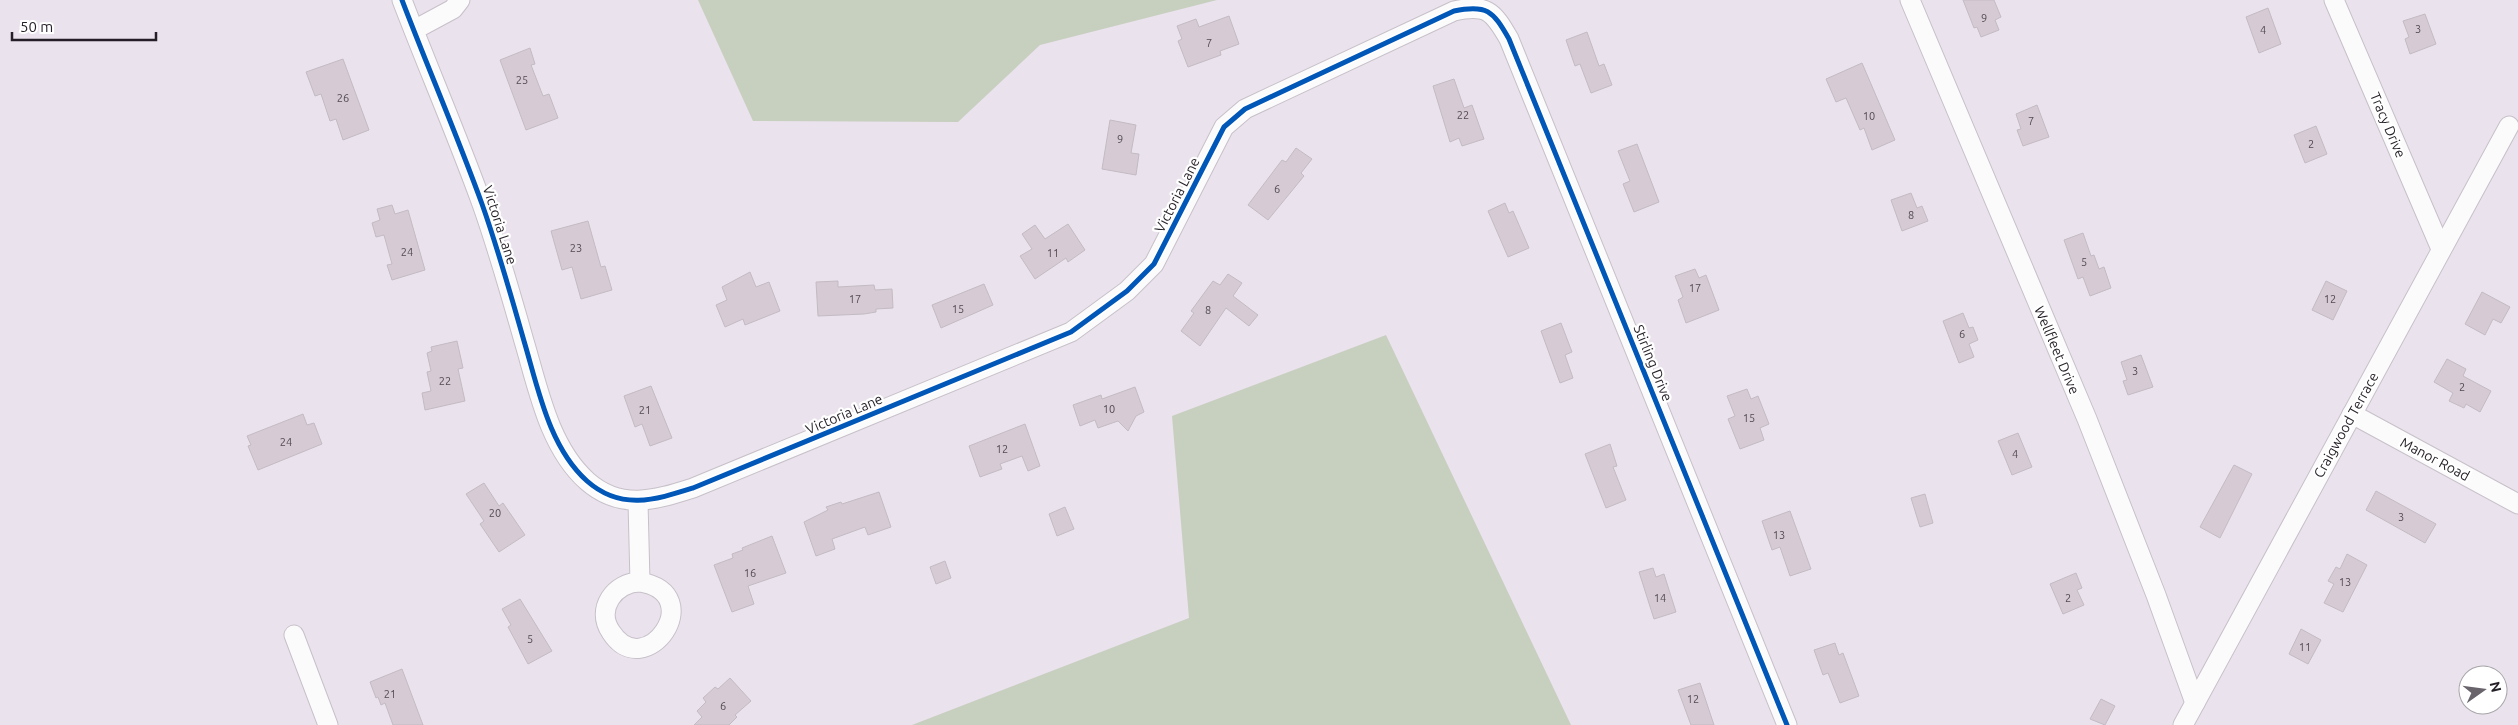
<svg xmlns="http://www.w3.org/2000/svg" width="2518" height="725" viewBox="0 0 2518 725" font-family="Ubuntu,sans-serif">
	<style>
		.green { fill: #c7cfbf }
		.building { fill: #d6cad4; stroke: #c3bbc3 }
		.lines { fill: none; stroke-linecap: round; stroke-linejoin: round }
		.minor-casing { stroke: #c7c0c9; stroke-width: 21 }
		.minor { stroke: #fcfbfc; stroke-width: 19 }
		.cycleway-casing { stroke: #fff; stroke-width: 8 }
		.cycleway { stroke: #0057b8; stroke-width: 5 }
		.labels { text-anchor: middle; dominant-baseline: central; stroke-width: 4.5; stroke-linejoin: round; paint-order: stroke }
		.number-label { font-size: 11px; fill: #524b52 }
		.street-label { font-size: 14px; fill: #241f26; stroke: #fff }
	</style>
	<rect width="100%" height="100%" fill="#eae2ed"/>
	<!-- green -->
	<g class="green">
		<polygon points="698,0 1217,0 1040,45 958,122 753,121"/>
		<polygon points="1386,335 1571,725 912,725 1189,618 1172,416"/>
	</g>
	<!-- building -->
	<g class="building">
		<polygon points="1963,0 1994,0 2001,17 1995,20 1999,30 1981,37 1977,27 1974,28"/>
		<polygon points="2268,8 2281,44 2259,53 2246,17"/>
		<polygon points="2425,14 2436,44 2410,54 2405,39 2409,37 2403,21"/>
		<polygon points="1229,16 1239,44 1220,51 1221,55 1188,67 1178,41 1182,39 1177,26 1196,19 1199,27"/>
		<polygon points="1587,32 1599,66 1604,64 1612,85 1591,93 1580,64 1575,66 1566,40"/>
		<polygon points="530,48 535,64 531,65 543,96 549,94 558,118 526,130 500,60"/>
		<polygon points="343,59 369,130 343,140 336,119 330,121 321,94 315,96 306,72"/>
		<polygon points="1862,63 1895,140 1872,150 1864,128 1860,130 1846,98 1836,102 1826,79"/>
		<polygon points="1454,79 1464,108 1472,105 1484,139 1462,146 1459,138 1450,142 1433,86"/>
		<polygon points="2037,105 2049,137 2023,146 2017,130 2021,129 2016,114"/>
		<polygon points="1110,120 1136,125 1131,153 1139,154 1136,175 1102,169"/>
		<polygon points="2316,126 2327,154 2305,163 2294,135"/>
		<polygon points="1637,144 1659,202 1634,212 1623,184 1630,181 1618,151"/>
		<polygon points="1296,148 1312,159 1301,173 1304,176 1268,220 1248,205 1282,160 1286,162"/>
		<polygon points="1911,193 1917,208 1922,206 1928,221 1902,231 1891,200"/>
		<polygon points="1505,203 1509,213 1513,211 1529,248 1508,257 1488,211"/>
		<polygon points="392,205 395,214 408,210 425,270 392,280 387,265 392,264 384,235 376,237 372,223 380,220 377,209"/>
		<polygon points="588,221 601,267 605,266 612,290 581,299 572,267 562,270 551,231"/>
		<polygon points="1068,224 1085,250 1068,262 1066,258 1035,279 1020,256 1032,249 1022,234 1035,225 1045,239"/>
		<polygon points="2083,233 2091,256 2094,255 2099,269 2104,267 2111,288 2090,296 2083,277 2078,279 2064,240"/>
		<polygon points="1695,269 1699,278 1706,275 1719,310 1686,323 1678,300 1683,297 1675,276"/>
		<polygon points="750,272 756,287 769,282 780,311 745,325 743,319 725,327 716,305 727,300 722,287"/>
		<polygon points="1228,274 1242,283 1233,296 1258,315 1249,326 1226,308 1200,346 1181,331 1194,313 1191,311 1213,281 1220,285"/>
		<polygon points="838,281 838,287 874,285 875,290 892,289 893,308 876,309 876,312 864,314 818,316 816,282"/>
		<polygon points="2326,281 2347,291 2333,320 2312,310"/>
		<polygon points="984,284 993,305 941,328 932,305"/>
		<polygon points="2482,292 2510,307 2501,323 2493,319 2485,335 2465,324"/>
		<polygon points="1963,313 1969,328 1973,327 1978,340 1969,344 1974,357 1959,363 1943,321"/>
		<polygon points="1561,323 1572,352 1565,355 1573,378 1560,383 1541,331"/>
		<polygon points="457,341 463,368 458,369 465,401 425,410 422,393 431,391 427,372 431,371 427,353 432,351 431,347"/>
		<polygon points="2141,355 2153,387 2128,395 2123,381 2127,380 2121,362"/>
		<polygon points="2447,359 2466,369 2463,376 2491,391 2480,412 2466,404 2464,408 2449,401 2453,393 2434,382"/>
		<polygon points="651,386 672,438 650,446 642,424 635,427 624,396"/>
		<polygon points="1135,387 1144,412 1136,416 1128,431 1118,421 1098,428 1095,420 1080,426 1073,405 1101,395 1102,399"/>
		<polygon points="1747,389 1751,399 1758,396 1769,424 1760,428 1764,440 1740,449 1728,419 1735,416 1727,396"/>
		<polygon points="303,414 307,425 314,423 322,444 258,470 248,446 251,445 247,436"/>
		<polygon points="1025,424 1040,466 1028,471 1022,456 1000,464 1002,469 980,477 969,446"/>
		<polygon points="2018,433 2032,467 2012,475 1998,441"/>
		<polygon points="1610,444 1617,466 1613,467 1626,500 1606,508 1585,454"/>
		<polygon points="2234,465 2252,474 2220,538 2200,527"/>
		<polygon points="484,483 499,506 503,503 525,535 499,552 480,524 484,521 466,494"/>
		<polygon points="2376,491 2436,524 2425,543 2366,510"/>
		<polygon points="879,492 891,527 868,535 865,527 832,539 835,549 816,556 804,522 828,510 826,507 841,502 842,504"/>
		<polygon points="1925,494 1933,523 1920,527 1911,498"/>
		<polygon points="1065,507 1074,529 1057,536 1049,514"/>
		<polygon points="1790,511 1811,569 1790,576 1780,547 1772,550 1762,521"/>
		<polygon points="772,536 786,573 748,586 754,604 732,612 714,565 733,558 732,554 743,550 742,548"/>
		<polygon points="2347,554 2367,565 2343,612 2324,603 2334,584 2328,581 2336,567 2340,569"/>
		<polygon points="945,561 951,578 936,584 930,567"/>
		<polygon points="1653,568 1656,577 1664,574 1676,612 1654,619 1639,572"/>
		<polygon points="2076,573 2082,588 2077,590 2084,605 2063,614 2050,584"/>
		<polygon points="520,599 552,651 528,664 508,627 511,625 502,609"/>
		<polygon points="2301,629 2321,640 2308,664 2289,654"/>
		<polygon points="1835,643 1839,655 1843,653 1859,696 1840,703 1828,673 1823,675 1814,650"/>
		<polygon points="402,669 423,725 393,725 385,703 381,705 378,697 376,698 370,682"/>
		<polygon points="730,678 751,701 735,715 737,717 729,725 694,725 702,717 697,711 706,702 703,698 715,687 718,689"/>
		<polygon points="1700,683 1714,725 1691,725 1678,690"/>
		<polygon points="2101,699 2115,706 2105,725 2090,719"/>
	</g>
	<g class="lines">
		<defs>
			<g id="minor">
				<path d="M402 0C428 68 457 135 482 204 498 249 511 295 524 341 538 388 549 447 587 481 621 511 655 500 693 488L1071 332 1127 291 1154 264 1224 127 1245 109 1454 11C1487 4 1493 11 1509 39L1787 725"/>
				<polyline points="1910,0 2087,419 2156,595 2195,703"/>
				<polyline points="2334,0 2441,249"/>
				<polyline points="414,30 453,9 460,0"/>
				<polyline points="2352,414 2518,504"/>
				<path d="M638 502 640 582C710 594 645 685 611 632 595 609 615 582 640 582"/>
				<polyline points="294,635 328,725"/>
				<polyline points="2183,725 2509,126"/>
			</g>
		</defs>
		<!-- minor casing -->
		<use href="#minor" class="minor-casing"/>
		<!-- minor -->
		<use href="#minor" class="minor"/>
		<defs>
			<path id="cycleway" d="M402 0C428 68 457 135 482 204 498 249 511 295 524 341 538 388 549 447 587 481 621 511 655 500 693 488L1071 332 1127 291 1154 264 1224 127 1245 109 1454 11C1487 4 1493 11 1509 39L1787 725"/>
		</defs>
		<!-- cycleway casing -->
		<use href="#cycleway" class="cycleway-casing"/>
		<!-- cycleway -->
		<use href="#cycleway" class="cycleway"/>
	</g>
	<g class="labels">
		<!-- number labels -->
		<g class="number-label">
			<text x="1984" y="18">9</text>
			<text x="2418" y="29">3</text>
			<text x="2263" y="30">4</text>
			<text x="1209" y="43">7</text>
			<text x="522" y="80">25</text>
			<text x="343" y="98">26</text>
			<text x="1463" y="115">22</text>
			<text x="1869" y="116">10</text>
			<text x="2031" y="121">7</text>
			<text x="1120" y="139">9</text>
			<text x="2311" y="144">2</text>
			<text x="1277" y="189">6</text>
			<text x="1911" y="215">8</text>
			<text x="576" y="248">23</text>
			<text x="407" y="252">24</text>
			<text x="1053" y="253">11</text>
			<text x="2084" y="262">5</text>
			<text x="1695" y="288">17</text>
			<text x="855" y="299">17</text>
			<text x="2330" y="299">12</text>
			<text x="958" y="309">15</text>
			<text x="1208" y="310">8</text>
			<text x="1962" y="334">6</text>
			<text x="2135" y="371">3</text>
			<text x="445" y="381">22</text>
			<text x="2462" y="387">2</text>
			<text x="1109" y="409">10</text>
			<text x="645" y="410">21</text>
			<text x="1749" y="418">15</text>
			<text x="286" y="442">24</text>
			<text x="1002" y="449">12</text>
			<text x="2015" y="454">4</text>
			<text x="495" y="513">20</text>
			<text x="2401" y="517">3</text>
			<text x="1779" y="535">13</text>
			<text x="750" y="573">16</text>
			<text x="2345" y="582">13</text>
			<text x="1660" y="598">14</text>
			<text x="2068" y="598">2</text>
			<text x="530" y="639">5</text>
			<text x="2305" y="647">11</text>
			<text x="390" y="694">21</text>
			<text x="1693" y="699">12</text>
			<text x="723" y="706">6</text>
		</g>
		<!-- street labels -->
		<g class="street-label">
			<text transform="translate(2388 125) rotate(67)">Tracy Drive</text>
			<text transform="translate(1177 195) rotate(-63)">Victoria Lane</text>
			<text transform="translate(500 225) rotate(72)">Victoria Lane</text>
			<text transform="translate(2057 350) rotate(67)">Wellfleet Drive</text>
			<text transform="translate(1653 363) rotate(68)">Stirling Drive</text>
			<text transform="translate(844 414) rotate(-23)">Victoria Lane</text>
			<text transform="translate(2346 425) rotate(-61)">Craigwood Terrace</text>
			<text transform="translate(2435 459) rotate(28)">Manor Road</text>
		</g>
	</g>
	<!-- north arrow -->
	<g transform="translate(2483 690) rotate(76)"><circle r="24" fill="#ffffff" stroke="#a7a5a8"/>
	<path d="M0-4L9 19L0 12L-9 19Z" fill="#69636c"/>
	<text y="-8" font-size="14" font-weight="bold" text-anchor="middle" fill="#241f26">N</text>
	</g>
	<!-- scale -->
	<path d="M12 32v8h144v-8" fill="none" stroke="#241f26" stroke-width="2.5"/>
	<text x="20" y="32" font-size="15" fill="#241f26" stroke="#ffffff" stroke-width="4" paint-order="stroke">50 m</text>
</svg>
